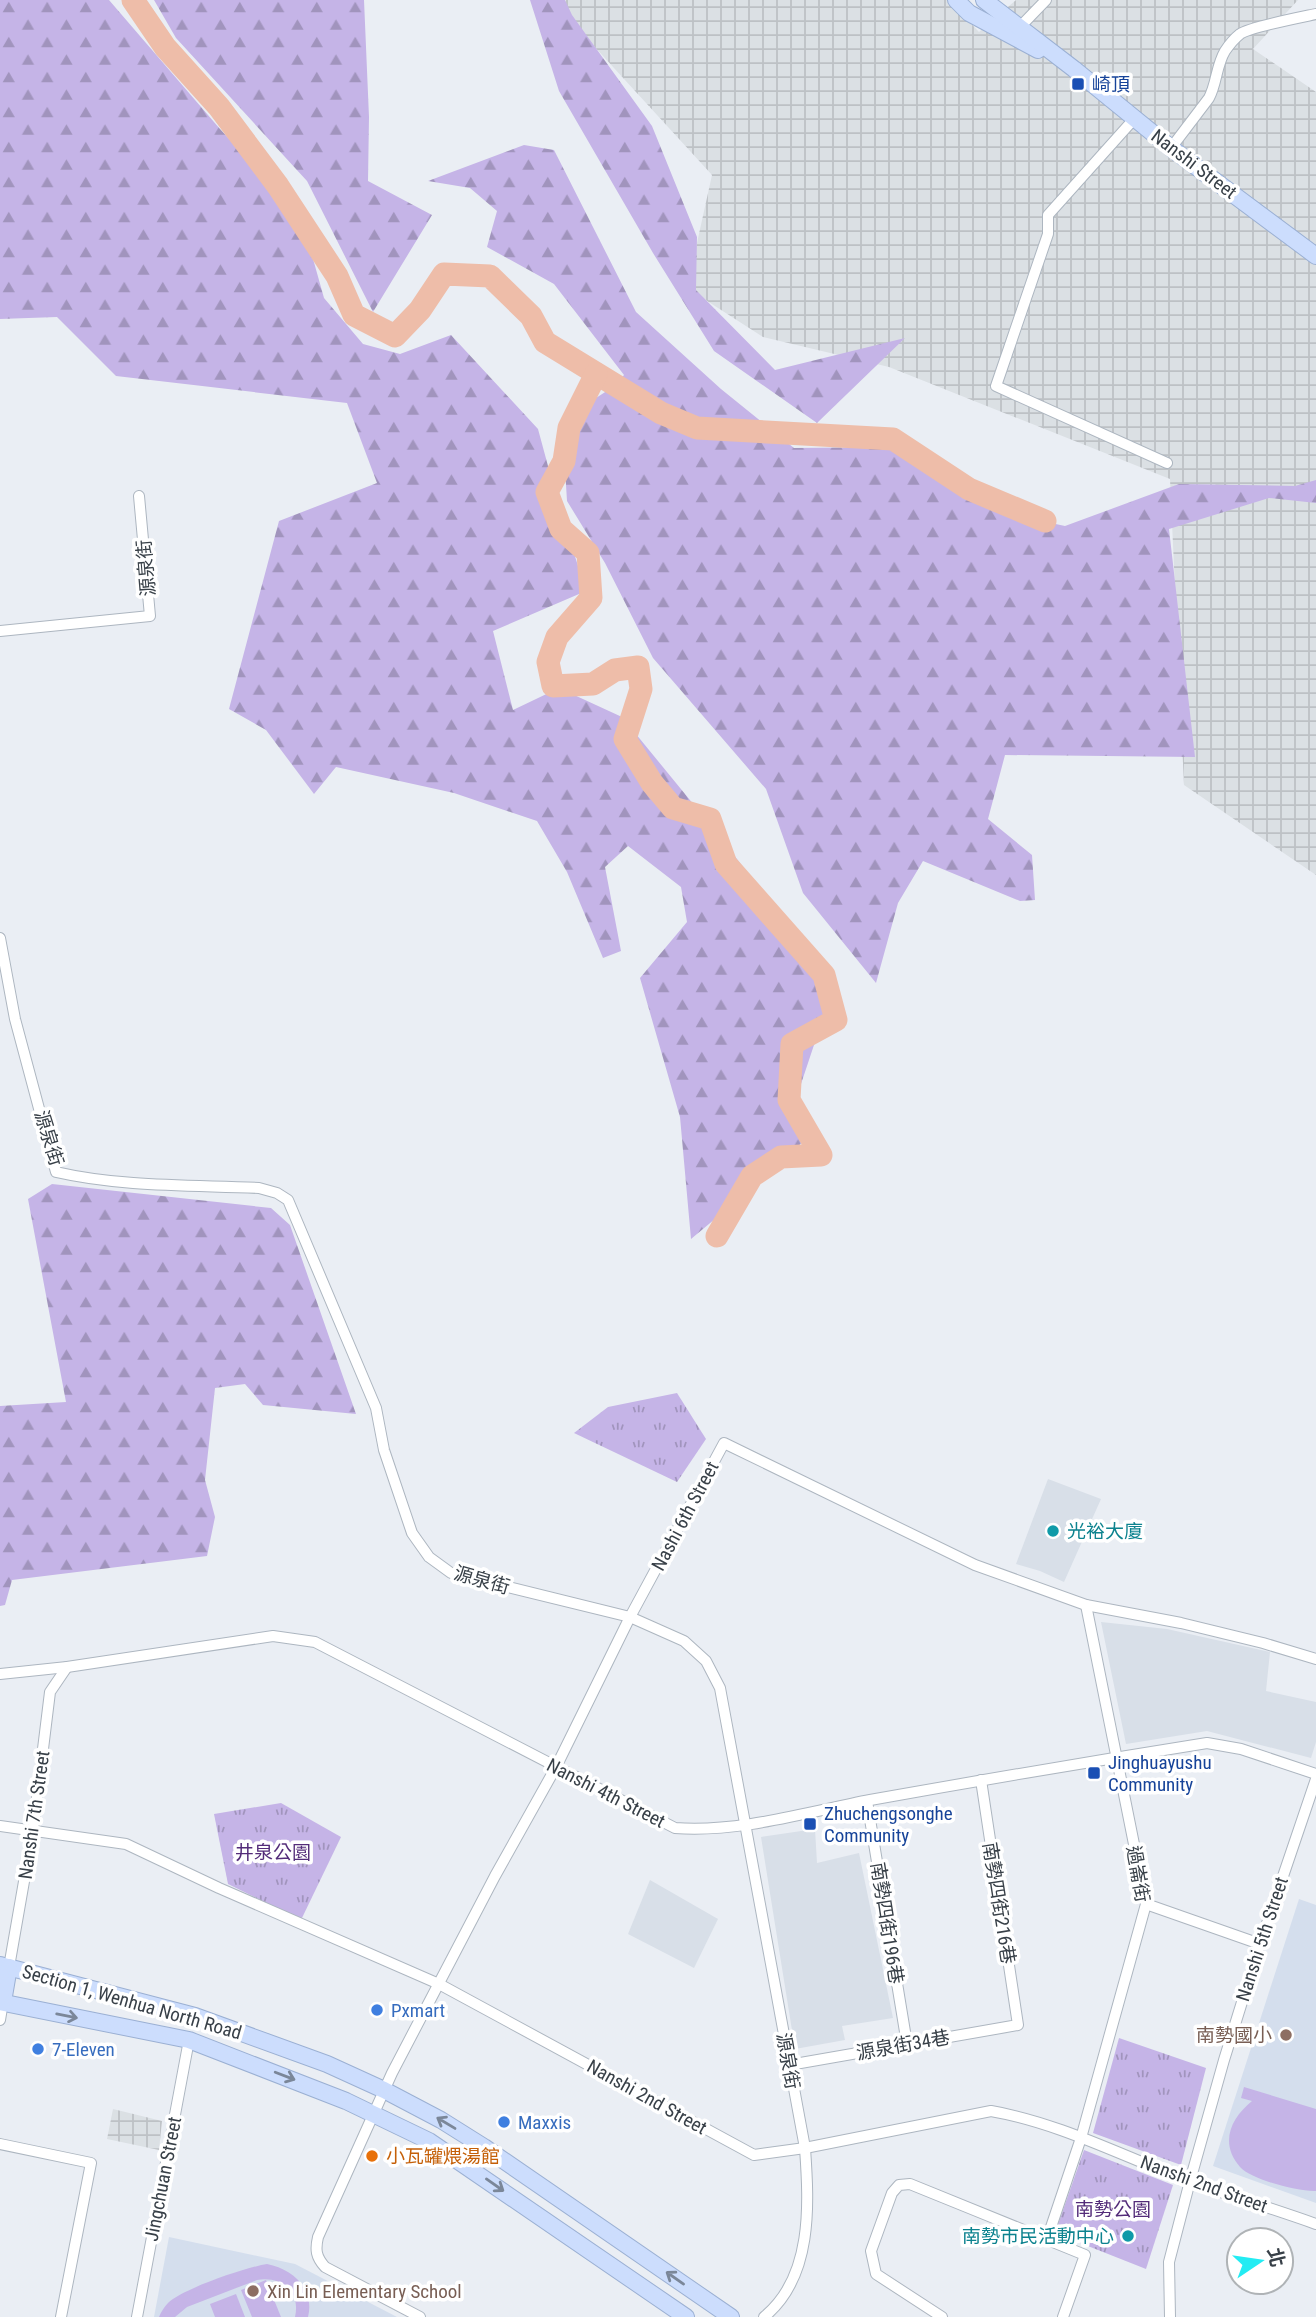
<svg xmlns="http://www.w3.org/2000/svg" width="1316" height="2317" viewBox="0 0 1316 2317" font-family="'Roboto Condensed','Noto Sans TC',sans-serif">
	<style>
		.residential { fill: #d8dfe8 }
		.industrial { fill: url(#industrial-grid) }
		.education { fill: #d4deed }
		.green { fill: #c5b4e7 }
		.forest { fill: url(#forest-firs) }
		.park { fill: url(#park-tufts) }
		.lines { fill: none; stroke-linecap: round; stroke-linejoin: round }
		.river { stroke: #eebda9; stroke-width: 23 }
		.street-casing { stroke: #adb6c0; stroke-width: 12 }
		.secondary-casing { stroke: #9bb0d3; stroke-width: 18 }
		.street { stroke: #fff; stroke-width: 10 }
		.secondary { stroke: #ccddfd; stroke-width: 16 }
		.oneway { stroke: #7b8799 }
		.transit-dot { fill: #1a4fb4; stroke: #fff; stroke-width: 2.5 }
		.culture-dot { fill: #0f9aa8; stroke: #fff; stroke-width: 2.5 }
		.shop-dot { fill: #3f7fe0; stroke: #fff; stroke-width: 2.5 }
		.education-dot { fill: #8d6e63; stroke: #fff; stroke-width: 2.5 }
		.food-dot { fill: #e8710a; stroke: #fff; stroke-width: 2.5 }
		.labels { text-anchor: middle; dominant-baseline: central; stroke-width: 7; stroke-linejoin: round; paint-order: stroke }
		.transit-label { font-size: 19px; fill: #164399; stroke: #fff; text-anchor: start }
		.street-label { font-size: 19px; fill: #384048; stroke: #fff }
		.culture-label { font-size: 19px; fill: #0d838f; stroke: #fff; text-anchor: start }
		.park-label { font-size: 19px; fill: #532c79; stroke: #fff }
		.shop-label { font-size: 19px; fill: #366cbe; stroke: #fff; text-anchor: start }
		.education-label { font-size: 19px; fill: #785e54; stroke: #fff; text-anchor: end }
		.food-label { font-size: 19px; fill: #c56008; stroke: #fff; text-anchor: start }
	</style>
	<defs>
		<pattern id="industrial-grid" width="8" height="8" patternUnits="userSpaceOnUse" patternTransform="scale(1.75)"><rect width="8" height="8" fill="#dbe0e4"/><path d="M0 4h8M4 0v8" fill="none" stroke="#bdc1c5"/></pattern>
		<pattern id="forest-firs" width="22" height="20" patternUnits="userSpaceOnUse" patternTransform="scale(1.75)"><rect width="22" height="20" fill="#c5b4e7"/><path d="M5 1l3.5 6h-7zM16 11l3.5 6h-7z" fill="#a194bd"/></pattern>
		<pattern id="park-tufts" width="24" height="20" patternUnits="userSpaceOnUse" patternTransform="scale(1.75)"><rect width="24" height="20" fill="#c5b4e7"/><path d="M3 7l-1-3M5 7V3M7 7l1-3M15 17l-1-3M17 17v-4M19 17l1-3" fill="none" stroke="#a194bd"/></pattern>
	</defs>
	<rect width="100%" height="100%" fill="#eaeef4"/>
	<!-- residential -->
	<g class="residential">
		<polygon points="1048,1479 1101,1499 1064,1582 1040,1571 1016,1564"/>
		<polygon points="1101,1622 1167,1629 1270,1652 1266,1691 1316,1702 1316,1742 1311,1758 1207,1731 1126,1744"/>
		<polygon points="815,1829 817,1863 859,1853 893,2018 842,2026 845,2040 795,2049 761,1837"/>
		<polygon points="650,1880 718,1919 694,1968 628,1934"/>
	</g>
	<!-- industrial -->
	<g class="industrial">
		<polygon points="566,0 949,0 979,32 1016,0 1298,0 1253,49 1316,92 1316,875 1184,785 1170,479 889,367 763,337 687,288 712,175 559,8"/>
		<polygon points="113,2109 162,2121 159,2150 107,2139"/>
	</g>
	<!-- education -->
	<g class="education">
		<polygon points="1299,1899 1316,1905 1316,2203 1213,2166"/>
		<polygon points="169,2237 295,2264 397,2317 154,2317"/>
	</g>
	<!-- green -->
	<g class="green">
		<path d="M1244 2087 1316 2109V2191C1299 2192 1252 2180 1240 2167 1219 2143 1231 2118 1252 2101L1241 2098Z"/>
		<path d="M267 2264C293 2269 315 2289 308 2317H295C301 2291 281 2276 257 2280L187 2307 175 2317H159C161 2312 164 2307 168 2303 182 2289 247 2267 267 2264Z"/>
		<polygon points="266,2280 281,2317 252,2317 241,2290"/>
		<polygon points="236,2294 245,2317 215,2317 210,2304"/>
	</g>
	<!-- forest -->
	<g class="forest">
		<polygon points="0,0 109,0 220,129 301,216 324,298 363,344 400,354 451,335 538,429 558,503 586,591 493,631 513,710 559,688 622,717 721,838 811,957 824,1015 797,1096 811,1133 782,1163 691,1239 680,1117 640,978 687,922 681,887 628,846 605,867 621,951 603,958 567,872 537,821 454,793 336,767 314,794 266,730 229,709 279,521 377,483 347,403 116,376 57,317 0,319"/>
		<polygon points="154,0 364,0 369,117 368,181 432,215 373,312 307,181 176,38"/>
		<polygon points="530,0 565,0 572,15 652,126 697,237 696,290 775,370 905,338 817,423 714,351 653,253 559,91"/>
		<polygon points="524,145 554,150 636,312 721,389 794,448 893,447 999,512 1065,526 1179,484 1295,486 1316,480 1316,503 1269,498 1169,529 1195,757 1005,755 988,819 1032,855 1035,900 1020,901 923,861 898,903 876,983 803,893 766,789 653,658 605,563 567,501 562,420 616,385 624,375 554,284 487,247 497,211 470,188 428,181"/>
		<polygon points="52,1184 271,1208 290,1225 356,1414 263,1405 245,1384 215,1388 205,1480 215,1517 207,1556 12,1580 5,1605 0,1606 0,1406 66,1402 28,1199"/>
	</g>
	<!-- park -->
	<g class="park">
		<polygon points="677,1393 706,1439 677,1482 574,1433 608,1407"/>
		<polygon points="281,1803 341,1837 301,1920 228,1884 214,1814"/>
		<polygon points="1119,2038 1206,2068 1181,2165 1093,2133"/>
		<polygon points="1084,2150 1173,2185 1146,2269 1055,2233"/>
	</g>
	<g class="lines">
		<!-- river -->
		<g class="river">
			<polyline points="133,0 165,47 219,107 278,186 337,276 354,315 395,336 420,310 444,274 490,276 531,316 545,342 661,413 697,428 893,439 969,489 1045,521"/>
			<polyline points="596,374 569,428 564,461 547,492 561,529 588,553 591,598 557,637 548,662 553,686 593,684 615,670 638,667 641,689 625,739 652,783 673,808 710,819 726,864 824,975 836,1020 792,1044 789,1100 821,1155 781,1157 752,1176 717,1236"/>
		</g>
		<defs>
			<g id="street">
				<polyline points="1016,31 1046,0"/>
				<polyline points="1134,119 1048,215 1048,234 996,386 1167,463"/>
				<path d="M1171 148 1209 98C1217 83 1216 66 1225 51 1229 45 1235 38 1240 34 1250 27 1302 17 1316 14"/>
				<polyline points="0,631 150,616 139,496"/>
				<path d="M0 938 15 1019 56 1172C121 1187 192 1185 259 1188L277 1193 288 1200 376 1408 384 1450 412 1533 429 1557 451 1573 630 1617 684 1641 706 1661 720 1688 805 2148C809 2205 813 2277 764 2317"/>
				<path d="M0 1674 67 1667 273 1636 315 1642 675 1828C738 1833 808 1812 870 1800 982 1780 1094 1761 1207 1743L1241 1749 1316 1774"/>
				<polyline points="867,1801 907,2044"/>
				<path d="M0 1826 126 1844 219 1888 439 1984 754 2155 805 2148 991 2111C1060 2123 1124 2157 1189 2181 1231 2196 1274 2209 1316 2224"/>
				<polyline points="1146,1904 1260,1944"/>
				<polyline points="9,1967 33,1830 50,1692 67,1667"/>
				<polyline points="0,2020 3,2002"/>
				<polyline points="789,2065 1018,2025 981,1780"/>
				<polyline points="0,2144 91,2163 61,2317"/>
				<polyline points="1047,2239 1081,2138 1146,1904 1086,1605"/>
				<polyline points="137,2317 189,2040"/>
				<path d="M420 2317 325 2267C316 2257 315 2250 318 2237L392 2073 495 1876 556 1767 630 1617 724 1443 975 1565 1086 1605 1181 1623 1263 1643 1316 1659"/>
				<polyline points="942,2317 876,2274 871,2251 892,2193 899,2185 910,2184 1085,2255 1063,2317"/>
				<polyline points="1170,2317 1169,2262 1190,2181 1224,2060 1260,1944 1316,1779"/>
			</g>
			<g id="secondary">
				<polyline points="956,0 969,13 1038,50"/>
				<polyline points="984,0 1074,69 1171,148 1316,256"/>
				<polyline points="0,1965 195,2016 327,2064 384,2090 441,2120 484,2147 731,2317"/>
				<polyline points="0,2002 189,2040 346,2101 429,2141 686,2317"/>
				<polyline points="3,2002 9,1967"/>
			</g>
		</defs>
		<!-- street casing -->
		<use href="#street" class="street-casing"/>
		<!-- secondary casing -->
		<use href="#secondary" class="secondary-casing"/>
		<!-- street -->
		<use href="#street" class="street"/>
		<!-- secondary -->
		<use href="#secondary" class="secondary"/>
	</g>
	<!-- one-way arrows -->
	<defs><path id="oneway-shaft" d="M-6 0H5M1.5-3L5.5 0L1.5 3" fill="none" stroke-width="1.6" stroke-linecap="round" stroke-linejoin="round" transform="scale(1.75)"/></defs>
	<g class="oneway">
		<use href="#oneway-shaft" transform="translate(67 2016) rotate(11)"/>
		<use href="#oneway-shaft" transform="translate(285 2076) rotate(21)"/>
		<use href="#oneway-shaft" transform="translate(446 2123) rotate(-149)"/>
		<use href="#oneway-shaft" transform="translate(495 2185) rotate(35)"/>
		<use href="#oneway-shaft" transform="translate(675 2278) rotate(-145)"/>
	</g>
	<!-- markers -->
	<g class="transit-dot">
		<rect x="1071" y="77" width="14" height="14" rx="3.5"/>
		<rect x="1087" y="1766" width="14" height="14" rx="3.5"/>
		<rect x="803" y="1817" width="14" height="14" rx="3.5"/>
	</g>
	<g class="culture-dot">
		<circle cx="1053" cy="1531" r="7"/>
		<circle cx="1128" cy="2236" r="7"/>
	</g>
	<g class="shop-dot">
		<circle cx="377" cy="2010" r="7"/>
		<circle cx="38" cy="2049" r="7"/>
		<circle cx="504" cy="2122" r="7"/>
	</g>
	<g class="education-dot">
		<circle cx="1286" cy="2035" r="7"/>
		<circle cx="253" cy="2291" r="7"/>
	</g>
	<circle class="food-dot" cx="372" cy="2156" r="7"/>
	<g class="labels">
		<!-- transit labels -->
		<g class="transit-label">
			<text x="1092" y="84">崎頂</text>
			<text x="1108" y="1762">Jinghuayushu<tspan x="1108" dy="22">Community</tspan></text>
			<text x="824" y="1813">Zhuchengsonghe<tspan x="824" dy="22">Community</tspan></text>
		</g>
		<!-- street labels -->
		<g class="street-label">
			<text transform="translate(1194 164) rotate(37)">Nanshi Street</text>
			<text transform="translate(146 568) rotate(-95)">源泉街</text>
			<text transform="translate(49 1138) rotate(73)">源泉街</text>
			<text transform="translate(685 1516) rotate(-62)">Nashi 6th Street</text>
			<text transform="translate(482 1580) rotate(16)">源泉街</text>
			<text transform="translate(606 1793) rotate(27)">Nanshi 4th Street</text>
			<text transform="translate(34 1815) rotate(-82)">Nanshi 7th Street</text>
			<text transform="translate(1138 1874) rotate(80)">過崙街</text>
			<text transform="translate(999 1903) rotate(81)">南勢四街216巷</text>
			<text transform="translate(887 1923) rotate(81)">南勢四街196巷</text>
			<text transform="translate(1262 1939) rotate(-72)">Nanshi 5th Street</text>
			<text transform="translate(132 2002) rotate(16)">Section 1, Wenhua North Road</text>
			<text transform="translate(903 2045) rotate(-10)">源泉街34巷</text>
			<text transform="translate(788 2061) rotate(80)">源泉街</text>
			<text transform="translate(647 2097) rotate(29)">Nanshi 2nd Street</text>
			<text transform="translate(163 2179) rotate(-79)">Jingchuan Street</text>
			<text transform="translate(1204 2184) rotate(20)">Nanshi 2nd Street</text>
		</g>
		<!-- culture labels -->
		<g class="culture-label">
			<text x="1067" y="1531">光裕大廈</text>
			<text x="1114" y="2236" text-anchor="end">南勢市民活動中心</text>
		</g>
		<!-- park labels -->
		<g class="park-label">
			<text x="273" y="1852">井泉公園</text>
			<text x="1113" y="2209">南勢公園</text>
		</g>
		<!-- shop labels -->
		<g class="shop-label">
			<text x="391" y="2010">Pxmart</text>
			<text x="52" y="2049">7-Eleven</text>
			<text x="518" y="2122">Maxxis</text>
		</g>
		<!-- education labels -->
		<g class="education-label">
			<text x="1272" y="2035">南勢國小</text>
			<text x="267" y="2291" text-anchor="start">Xin Lin Elementary School</text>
		</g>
		<!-- food labels -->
		<g class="food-label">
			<text x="386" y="2156">小瓦罐煨湯館</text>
		</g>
	</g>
	<!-- north arrow -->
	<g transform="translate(1260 2261) rotate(77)"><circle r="33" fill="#ffffff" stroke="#afb3b6" stroke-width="2"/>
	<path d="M0-5L12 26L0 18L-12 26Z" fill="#23ecf3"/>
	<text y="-10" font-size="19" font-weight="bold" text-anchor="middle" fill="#384048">北</text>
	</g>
</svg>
